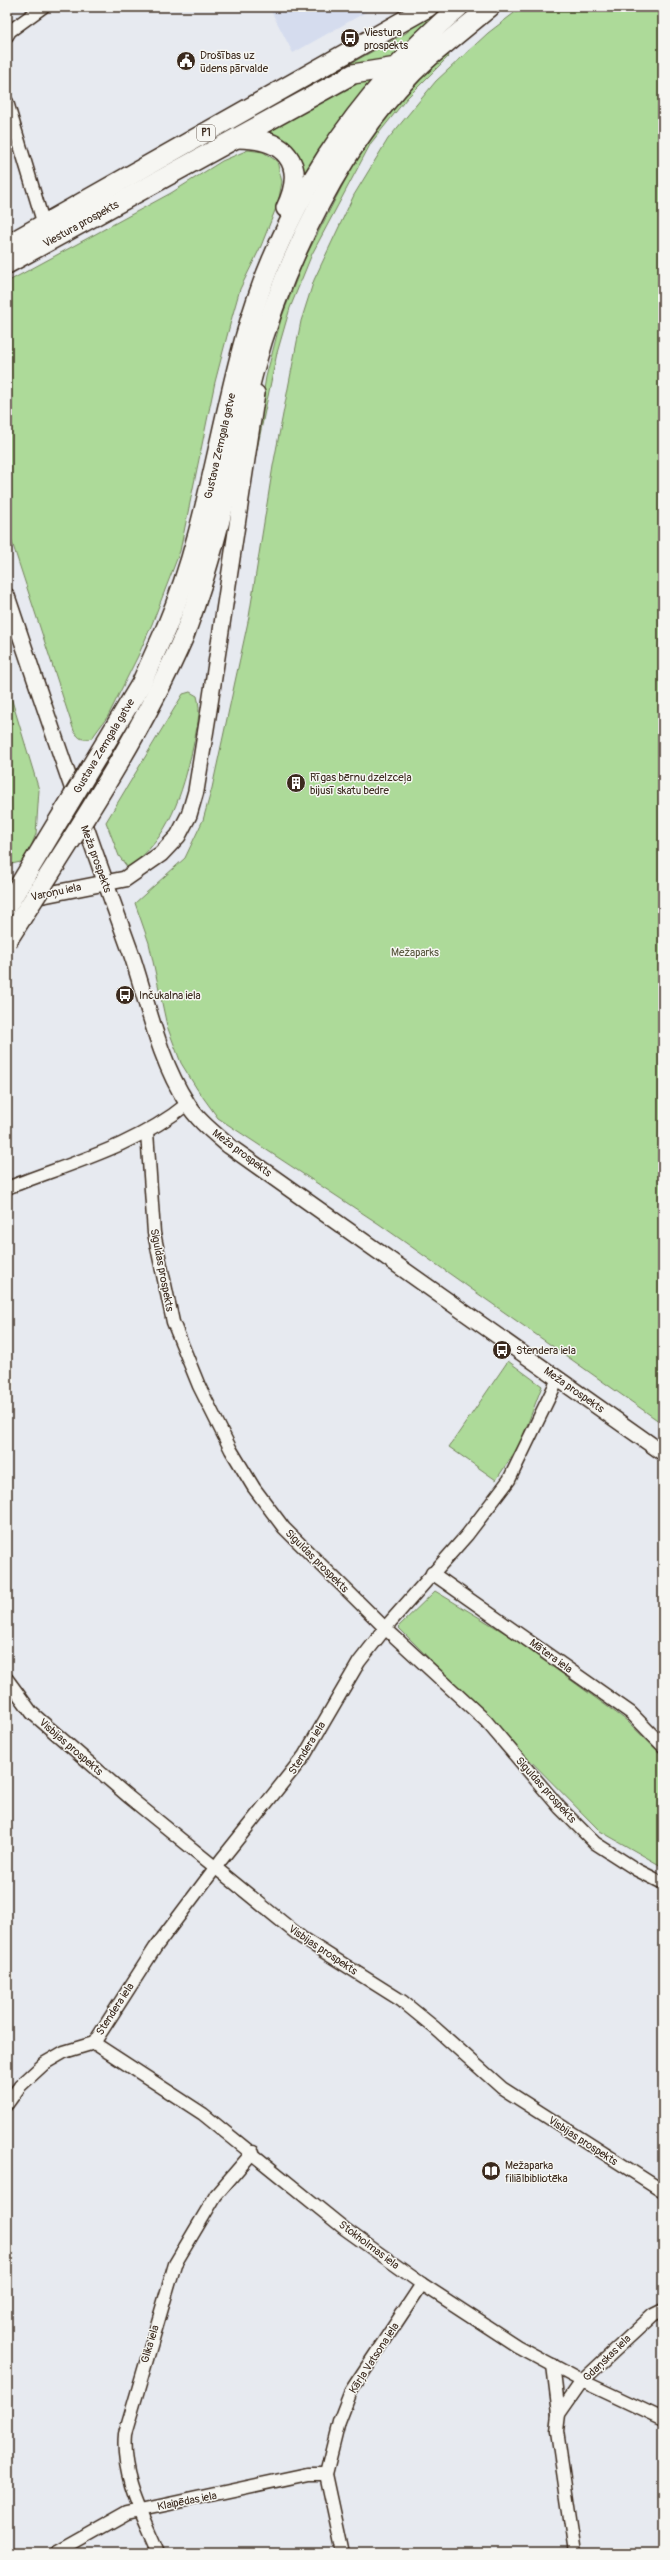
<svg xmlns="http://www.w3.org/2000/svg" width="670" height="2560" viewBox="0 0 670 2560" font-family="Pangolin,sans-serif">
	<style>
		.built { fill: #d5dcee }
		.green { fill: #adda99; stroke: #74825c }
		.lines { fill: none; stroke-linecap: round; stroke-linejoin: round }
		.minor-casing { stroke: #3b2a1e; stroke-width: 15 }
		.tertiary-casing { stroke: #3b2a1e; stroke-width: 18 }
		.primary-casing { stroke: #3b2a1e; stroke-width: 22 }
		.minor { stroke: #f6f6f2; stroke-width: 12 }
		.tertiary { stroke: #f6f6f2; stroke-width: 15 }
		.primary { stroke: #f6f6f2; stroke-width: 19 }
		.primary-bridge-casing { stroke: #3b2a1e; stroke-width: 22; stroke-linecap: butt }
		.primary-bridge { stroke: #f6f6f2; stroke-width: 19 }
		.labels { text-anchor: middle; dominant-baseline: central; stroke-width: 3; stroke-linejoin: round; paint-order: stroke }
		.shield { fill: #f6f6f2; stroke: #73675e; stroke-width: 1 }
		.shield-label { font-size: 10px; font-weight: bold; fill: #3b2a1e }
		.poi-label { font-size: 11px; fill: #3b2a1e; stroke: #f6f6f2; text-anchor: start }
		.street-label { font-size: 11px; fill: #3b2a1e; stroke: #f6f6f2 }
		.park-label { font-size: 11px; fill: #58563d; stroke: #f6f6f2 }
	</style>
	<rect width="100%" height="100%" fill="#e7eaf0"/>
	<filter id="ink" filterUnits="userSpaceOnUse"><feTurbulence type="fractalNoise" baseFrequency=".025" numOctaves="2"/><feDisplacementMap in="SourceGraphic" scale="8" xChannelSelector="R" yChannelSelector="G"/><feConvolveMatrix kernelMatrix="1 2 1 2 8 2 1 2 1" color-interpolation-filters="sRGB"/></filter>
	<g filter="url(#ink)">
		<!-- built -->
		<polygon class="built" points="272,7 375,7 293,53 270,9"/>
		<!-- green -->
		<g class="green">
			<polygon points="522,7 663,7 663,1424 379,1224 218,1118 197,1089 181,1063 167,1026 149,943 135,903 185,858 203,820 212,788 249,617 273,466 301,321 314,280 354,195 388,139 436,81 488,33"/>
			<polygon points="430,16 433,21 393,60 51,228 406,33 422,19"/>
			<polygon points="447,50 449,56 407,98 371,143 312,254 290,308 277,353 246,502 266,377 281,319 304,260 358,155 388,112"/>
			<polygon points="377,76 323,145 299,188 300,178 258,133 342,86"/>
			<path d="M248 150 263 152 277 161 282 182 278 203 261 246 240 289 232 317 215 382 180 551 152 624 138 656 108 716 92 738C82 740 80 740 74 731L7 527V282L171 193 222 161Z"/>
			<polygon points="7,684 39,790 36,834 25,861 7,865"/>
			<path d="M190 692 197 696C202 712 196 730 193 747 182 794 170 838 128 868L119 856 106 822 183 694Z"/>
			<polygon points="508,1361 542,1386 520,1444 496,1480 449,1447"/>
			<polygon points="435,1591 510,1636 626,1720 663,1756 663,1867 600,1831 398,1627"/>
		</g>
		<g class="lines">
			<defs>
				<g id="minor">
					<polyline points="7,36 10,31 43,7"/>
					<polyline points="7,102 44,225"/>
					<polyline points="147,1132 154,1233 173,1322 199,1386 231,1450 254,1488 284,1528 385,1628 486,1721 560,1808 595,1843 637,1870 663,1883"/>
					<path d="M7 1188C68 1164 136 1146 187 1104"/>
					<polyline points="432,1573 631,1713 663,1746"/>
					<polyline points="7,1679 32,1713 130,1798 302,1938 402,2001 435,2028 502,2088 663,2191"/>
					<polyline points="94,2043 203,2114 345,2229 422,2284 517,2346 582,2381 663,2419"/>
					<polyline points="7,2104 20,2086 45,2063 64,2052 94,2043 155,1948 221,1860 304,1756 359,1662 391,1621 467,1535 509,1480 558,1379"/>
					<polyline points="553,2365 559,2414"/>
					<polyline points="56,2553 127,2513 308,2474 326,2474"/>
					<path d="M159 2553C143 2515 121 2477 125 2434L175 2264 216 2195 253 2152"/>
					<polyline points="343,2553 326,2474 339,2422 351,2391 422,2284"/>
					<polyline points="575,2553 557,2431 559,2414 582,2381 653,2315 663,2310"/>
				</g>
				<g id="tertiary">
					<path d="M7 596C47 716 88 835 131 953 148 1003 158 1058 187 1103 197 1120 214 1133 229 1146L663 1453"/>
					<polyline points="29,898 125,879 161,854 178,836 189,815 196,791 209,710 257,393"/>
				</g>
				<g id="primary">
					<path d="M237 138C284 138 308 162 286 208"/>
					<polyline points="7,245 428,7"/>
					<polyline points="7,264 353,74 403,66 428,58 490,7"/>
					<path d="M167 626C206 533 218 435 245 338 281 207 356 95 459 7"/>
					<path d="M184 636C198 598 210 560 220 520 232 472 240 422 253 373 282 265 344 134 428 58"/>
				</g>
			</defs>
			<!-- minor casing -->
			<use href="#minor" class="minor-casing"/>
			<!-- tertiary casing -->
			<use href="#tertiary" class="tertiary-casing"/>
			<!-- primary casing -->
			<use href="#primary" class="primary-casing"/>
			<!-- minor -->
			<use href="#minor" class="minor"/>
			<!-- tertiary -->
			<use href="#tertiary" class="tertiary"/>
			<!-- primary -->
			<use href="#primary" class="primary"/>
			<defs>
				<g id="primary-bridge">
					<polyline points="7,906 141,684 167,626"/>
					<path d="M7 941C69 842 137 744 184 636"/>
				</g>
			</defs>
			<!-- primary-bridge casing -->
			<use href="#primary-bridge" class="primary-bridge-casing"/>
			<!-- primary-bridge -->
			<use href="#primary-bridge" class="primary-bridge"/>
		</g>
	</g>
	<!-- icons -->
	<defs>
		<symbol id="bus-disc" viewBox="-11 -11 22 22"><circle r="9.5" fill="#3b2a1e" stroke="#f6f6f2"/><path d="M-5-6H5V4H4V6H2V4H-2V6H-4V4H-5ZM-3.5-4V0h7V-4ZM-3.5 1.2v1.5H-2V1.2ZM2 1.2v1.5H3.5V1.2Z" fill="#fff"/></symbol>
		<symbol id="civic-disc" viewBox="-11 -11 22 22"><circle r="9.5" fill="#3b2a1e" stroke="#f6f6f2"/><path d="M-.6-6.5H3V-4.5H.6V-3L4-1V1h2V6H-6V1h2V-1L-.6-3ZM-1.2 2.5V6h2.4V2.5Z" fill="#fff"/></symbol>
		<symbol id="building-disc" viewBox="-11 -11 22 22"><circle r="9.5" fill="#3b2a1e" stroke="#f6f6f2"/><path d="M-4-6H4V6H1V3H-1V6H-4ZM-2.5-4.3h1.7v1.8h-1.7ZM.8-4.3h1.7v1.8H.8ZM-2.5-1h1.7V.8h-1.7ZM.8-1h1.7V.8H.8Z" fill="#fff"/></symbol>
		<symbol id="library-disc" viewBox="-11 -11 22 22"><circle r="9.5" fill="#3b2a1e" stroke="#f6f6f2"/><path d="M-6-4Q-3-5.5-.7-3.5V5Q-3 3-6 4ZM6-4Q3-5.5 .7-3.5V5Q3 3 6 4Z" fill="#fff"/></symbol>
	</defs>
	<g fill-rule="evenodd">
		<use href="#bus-disc" x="339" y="27" width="22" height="22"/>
		<use href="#civic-disc" x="175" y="50" width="22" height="22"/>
		<use href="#building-disc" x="285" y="772" width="22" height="22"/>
		<use href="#bus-disc" x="114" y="984" width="22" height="22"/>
		<use href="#bus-disc" x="491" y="1339" width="22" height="22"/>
		<use href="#library-disc" x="480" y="2160" width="22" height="22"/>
	</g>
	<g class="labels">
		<!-- shield labels -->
		<rect class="shield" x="197" y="125" width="18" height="16" rx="3"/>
		<g class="shield-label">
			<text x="206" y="133">P1</text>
		</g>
		<!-- poi labels -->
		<g class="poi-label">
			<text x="364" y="32">Viestura<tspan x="364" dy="13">prospekts</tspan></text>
			<text x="200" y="55">Drošības uz<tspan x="200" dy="13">ūdens pārvalde</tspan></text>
			<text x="310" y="777">Rīgas bērnu dzelzceļa<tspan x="310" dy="13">bijusī skatu bedre</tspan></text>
			<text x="139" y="995">Inčukalna iela</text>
			<text x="516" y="1350">Stendera iela</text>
			<text x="505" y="2165">Mežaparka<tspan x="505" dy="13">filiālbibliotēka</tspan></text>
		</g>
		<!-- street labels -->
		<g class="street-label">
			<text transform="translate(81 224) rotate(-29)">Viestura prospekts</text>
			<text transform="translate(220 446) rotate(-77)">Gustava Zemgala gatve</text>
			<text transform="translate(104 746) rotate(-59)">Gustava Zemgala gatve</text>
			<text transform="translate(96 859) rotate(70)">Meža prospekts</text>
			<text transform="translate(56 892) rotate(-12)">Varoņu iela</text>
			<text transform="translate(242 1153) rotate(37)">Meža prospekts</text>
			<text transform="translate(162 1270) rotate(79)">Siguldas prospekts</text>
			<text transform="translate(574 1390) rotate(35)">Meža prospekts</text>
			<text transform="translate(317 1561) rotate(45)">Siguldas prospekts</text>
			<text transform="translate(551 1656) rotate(36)">Mātera iela</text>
			<text transform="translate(71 1747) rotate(41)">Visbijas prospekts</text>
			<text transform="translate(307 1748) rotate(-58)">Stendera iela</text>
			<text transform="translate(546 1790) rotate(48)">Siguldas prospekts</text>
			<text transform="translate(323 1950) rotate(34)">Visbijas prospekts</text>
			<text transform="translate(115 2009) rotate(-57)">Stendera iela</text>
			<text transform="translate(583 2141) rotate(33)">Visbijas prospekts</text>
			<text transform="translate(369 2245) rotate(37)">Stokholmas iela</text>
			<text transform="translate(150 2344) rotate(-73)">Glika iela</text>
			<text transform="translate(374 2358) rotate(-57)">Kārļa Vatsona iela</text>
			<text transform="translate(607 2358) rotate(-44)">Gdaņskas iela</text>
			<text transform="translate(187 2501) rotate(-11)">Klaipēdas iela</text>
		</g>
		<!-- park labels -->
		<g class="park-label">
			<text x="415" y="952">Mežaparks</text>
		</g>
	</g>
	<!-- margin -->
	<rect width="670" height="2560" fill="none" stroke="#f6f6f2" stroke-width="24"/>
	<rect x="12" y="12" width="646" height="2536" fill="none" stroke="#3b2a1e" stroke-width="1.5" filter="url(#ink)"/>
</svg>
